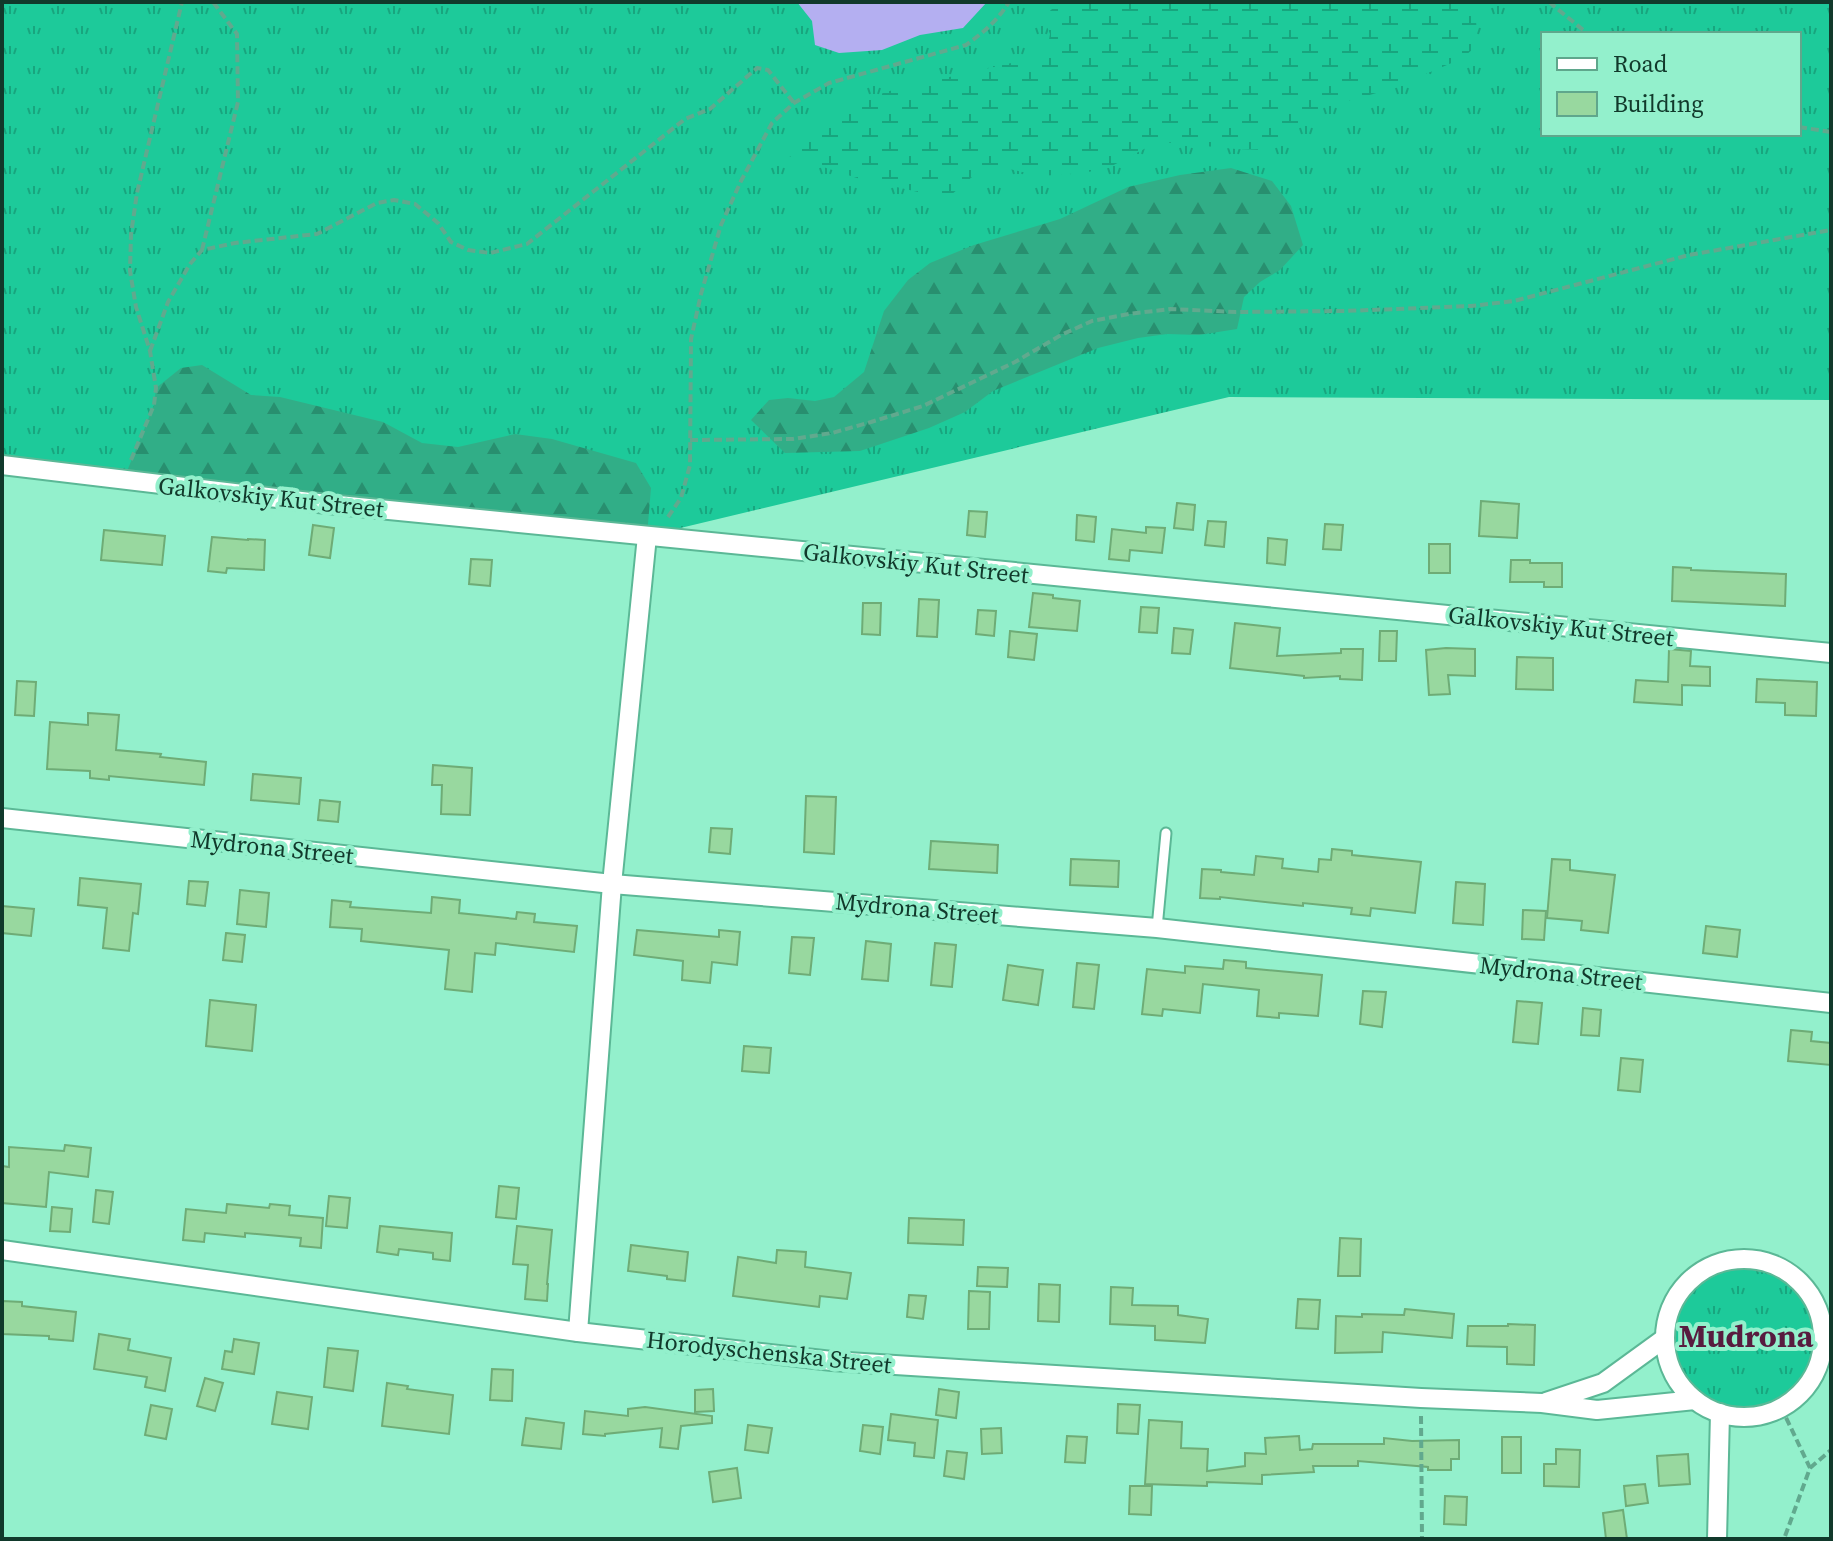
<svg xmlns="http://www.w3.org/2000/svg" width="1833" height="1541" viewBox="0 0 1833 1541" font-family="'Source Serif 4',serif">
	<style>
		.grass { fill: url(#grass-tufts); fill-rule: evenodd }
		.forest { fill: url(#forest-firs) }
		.wetland { fill: url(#wetland-marsh) }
		.water { fill: #b4aff1 }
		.building { fill: #98d89f; stroke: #6eac76; stroke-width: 2 }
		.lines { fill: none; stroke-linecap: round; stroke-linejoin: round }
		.lane-casing { stroke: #5bb896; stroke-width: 13 }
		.street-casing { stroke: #5bb896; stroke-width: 22 }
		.path { stroke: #61a98e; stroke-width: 4; stroke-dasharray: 8 4; stroke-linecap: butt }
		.lane { stroke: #fff; stroke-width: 9 }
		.street { stroke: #fff; stroke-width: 18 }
		.labels { text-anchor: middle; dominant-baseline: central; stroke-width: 8; stroke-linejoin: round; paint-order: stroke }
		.street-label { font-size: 24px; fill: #11392b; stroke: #93f0cc }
		.district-label { font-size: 32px; font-weight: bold; fill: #581b3f; stroke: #93f0cc }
	</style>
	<defs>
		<pattern id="grass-tufts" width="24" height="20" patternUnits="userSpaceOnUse" patternTransform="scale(2)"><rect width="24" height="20" fill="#1dca9a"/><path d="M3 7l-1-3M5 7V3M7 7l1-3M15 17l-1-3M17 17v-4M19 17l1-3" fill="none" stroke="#18a57e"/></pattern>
		<pattern id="forest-firs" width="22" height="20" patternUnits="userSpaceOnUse" patternTransform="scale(2)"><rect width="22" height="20" fill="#31ae87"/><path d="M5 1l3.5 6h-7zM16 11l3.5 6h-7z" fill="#288f6f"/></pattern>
		<pattern id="wetland-marsh" width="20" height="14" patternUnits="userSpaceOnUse" patternTransform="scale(2)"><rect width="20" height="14" fill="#1dca9a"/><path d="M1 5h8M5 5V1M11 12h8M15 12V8" fill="none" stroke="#18a57e"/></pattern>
	</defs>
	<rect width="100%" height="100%" fill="#93f0cc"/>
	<!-- grass -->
	<g class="grass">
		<path d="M2 2H1831V400L1229 397 647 536 2 465ZM1543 34H1799V134H1543Z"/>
		<circle cx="1744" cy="1337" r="76"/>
	</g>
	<!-- forest -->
	<g class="forest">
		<polygon points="1231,168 1272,181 1291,206 1303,245 1280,270 1260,282 1244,297 1237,329 1199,335 1167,334 1138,338 1098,348 993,391 965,412 929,428 860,451 785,453 751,420 769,400 788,398 815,401 834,397 864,372 884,311 908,280 930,263 974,245 1060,219 1128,187 1180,175"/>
		<polygon points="202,365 251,395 280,397 383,422 422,443 458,447 515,434 552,439 636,463 651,488 647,536 123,481 154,405 156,388 181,368"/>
	</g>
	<!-- wetland -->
	<polygon class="wetland" points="1060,2 1459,2 1476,21 1478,45 1461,59 1393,88 1363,97 1322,107 1310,116 1285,142 1267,150 1236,149 1163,142 1146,148 1108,168 1083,173 1040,176 1005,168 979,171 951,195 940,197 857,178 786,155 816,125 849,104 896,89 1025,60 1047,51 1050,34 1043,17"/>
	<!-- water -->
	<polygon class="water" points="797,2 987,2 963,28 920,35 882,50 839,53 815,45 812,21"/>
	<!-- building -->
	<g class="building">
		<polygon points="1481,501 1519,504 1517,538 1479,536"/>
		<polygon points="1177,503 1195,505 1193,530 1174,528"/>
		<polygon points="969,511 987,512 985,537 967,535"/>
		<polygon points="1077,515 1096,517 1094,542 1076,540"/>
		<polygon points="1208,521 1226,522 1224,547 1205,545"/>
		<polygon points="1325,524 1343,525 1341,550 1323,549"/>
		<polygon points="313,525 334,528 330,558 309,555"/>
		<polygon points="1146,527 1165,528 1162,553 1130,550 1129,561 1109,559 1112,529 1146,533"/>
		<polygon points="104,530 165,536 162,565 101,560"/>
		<polygon points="212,537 248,540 248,539 265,540 264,570 227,568 226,573 208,571"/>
		<polygon points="1268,538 1287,540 1285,565 1267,563"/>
		<rect x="1429" y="544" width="21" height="29"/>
		<polygon points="471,559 492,560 490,586 469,584"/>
		<polygon points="1511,560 1530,560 1530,563 1562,563 1562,587 1544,587 1544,582 1510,582"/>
		<polygon points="1673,567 1691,568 1691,570 1786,574 1785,606 1672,601"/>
		<polygon points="1033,593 1053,595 1053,598 1080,601 1077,631 1029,627"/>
		<polygon points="919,599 939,600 937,637 917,636"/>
		<polygon points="863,603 881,603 880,635 862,634"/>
		<polygon points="1141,607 1159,608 1157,633 1139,632"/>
		<polygon points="978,610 996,611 994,636 976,634"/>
		<polygon points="1235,623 1280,628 1277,656 1341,653 1341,649 1363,649 1362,680 1340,679 1340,676 1304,678 1304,676 1230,668"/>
		<polygon points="1174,628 1193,630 1190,654 1172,653"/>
		<polygon points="1010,631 1037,634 1034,660 1008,657"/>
		<polygon points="1380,631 1397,631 1396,661 1379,661"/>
		<polygon points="1446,648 1475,649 1475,676 1448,675 1450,694 1429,695 1426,650"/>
		<polygon points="1669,649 1691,651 1690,666 1710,667 1710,686 1682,685 1682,705 1634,702 1636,680 1668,682"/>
		<polygon points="1517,657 1553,658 1553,690 1516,689"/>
		<polygon points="1757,679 1817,682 1816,716 1785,715 1785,703 1756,702"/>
		<polygon points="17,681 36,682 34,716 15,715"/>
		<polygon points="88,713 119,715 116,750 161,754 160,757 206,762 204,785 109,776 109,780 90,778 90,771 47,769 50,722 88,725"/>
		<polygon points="433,765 472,768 470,815 441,814 442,785 432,785"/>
		<polygon points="253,774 301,778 299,804 251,800"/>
		<polygon points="806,796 836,797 834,854 804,852"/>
		<polygon points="320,800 340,802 338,822 318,820"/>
		<polygon points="711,828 732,829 730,854 709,852"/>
		<polygon points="931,841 998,845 997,873 929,869"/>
		<polygon points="1332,849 1352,851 1352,855 1421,862 1415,913 1371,908 1370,916 1351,914 1352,908 1303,903 1303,906 1220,897 1220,899 1200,898 1202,869 1221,870 1221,872 1254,875 1256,856 1283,859 1282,868 1318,872 1319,859 1331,860"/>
		<polygon points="1071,859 1119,861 1118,887 1070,885"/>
		<polygon points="1552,859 1570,860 1570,870 1615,875 1608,933 1581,930 1582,921 1547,918"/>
		<polygon points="80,878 141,884 138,914 133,913 129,951 103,948 107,908 78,905"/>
		<polygon points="189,881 208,882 205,906 187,904"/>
		<polygon points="1456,882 1485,884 1483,925 1453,923"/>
		<polygon points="240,890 269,893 266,927 237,924"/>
		<polygon points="432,897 460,900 459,913 516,919 517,912 535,914 534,922 577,926 574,952 496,943 495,955 475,953 472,992 445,989 449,950 361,941 362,929 330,927 332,900 351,902 350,907 431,913"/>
		<polygon points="2,906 34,909 31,936 2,933"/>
		<polygon points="1523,910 1546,911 1544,940 1522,939"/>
		<polygon points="1706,926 1740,930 1737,957 1703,953"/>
		<polygon points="637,930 719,937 719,930 740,932 737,965 712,962 710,983 682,980 683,961 634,955"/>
		<polygon points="226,933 245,935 242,962 223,960"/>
		<polygon points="792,937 814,938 810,975 789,973"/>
		<polygon points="866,941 891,944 888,981 862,979"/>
		<polygon points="935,943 956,945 952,987 931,985"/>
		<polygon points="1224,960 1246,962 1246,968 1322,975 1318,1016 1279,1013 1279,1018 1257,1016 1259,990 1203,984 1200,1013 1163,1009 1162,1016 1142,1014 1147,969 1185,973 1185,966 1223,969"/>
		<polygon points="1077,963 1099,965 1094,1009 1073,1007"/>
		<polygon points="1008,965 1043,970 1038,1005 1003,1000"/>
		<polygon points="1363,991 1386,992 1382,1027 1360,1024"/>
		<polygon points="210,1000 256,1005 252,1051 206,1046"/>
		<polygon points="1517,1001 1542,1003 1538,1044 1513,1042"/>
		<polygon points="1583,1008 1601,1010 1599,1036 1581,1035"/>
		<polygon points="1791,1030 1812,1032 1811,1041 1831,1043 1831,1065 1788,1061"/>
		<polygon points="744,1046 771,1048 769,1073 742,1071"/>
		<polygon points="1621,1058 1643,1060 1640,1092 1618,1090"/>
		<polygon points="65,1145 91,1148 88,1177 49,1172 46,1207 2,1203 2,1166 9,1167 9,1147 64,1151"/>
		<polygon points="499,1186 519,1188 516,1219 496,1217"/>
		<polygon points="96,1190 113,1192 109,1224 93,1222"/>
		<polygon points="329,1196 350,1198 347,1228 326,1226"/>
		<polygon points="227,1204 269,1208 270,1204 290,1206 289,1215 323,1218 321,1248 300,1246 301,1238 245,1233 245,1237 205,1233 204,1242 183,1240 186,1209 226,1213"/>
		<polygon points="52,1207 72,1209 70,1232 50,1231"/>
		<polygon points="909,1218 964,1220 963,1245 908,1243"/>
		<polygon points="380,1226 452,1233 450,1261 433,1259 433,1253 399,1249 398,1255 377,1252"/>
		<polygon points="517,1226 552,1230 547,1284 548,1284 547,1301 525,1299 528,1265 513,1264"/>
		<polygon points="1340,1238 1361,1239 1360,1276 1338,1276"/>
		<polygon points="631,1245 688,1252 685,1281 667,1279 667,1276 628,1271"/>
		<polygon points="777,1250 806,1252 805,1267 851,1273 847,1299 820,1296 819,1307 733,1296 738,1257 776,1263"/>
		<polygon points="978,1267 1008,1268 1007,1287 977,1286"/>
		<polygon points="1039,1284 1060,1285 1059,1322 1038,1321"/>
		<polygon points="1111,1287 1133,1288 1132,1305 1178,1306 1178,1315 1208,1319 1205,1343 1155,1340 1155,1326 1110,1324"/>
		<polygon points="969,1291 990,1292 989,1329 968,1329"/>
		<polygon points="909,1295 926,1296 923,1319 907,1317"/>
		<polygon points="1298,1299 1320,1300 1318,1329 1296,1328"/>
		<polygon points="2,1301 22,1302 22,1306 76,1312 73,1341 49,1339 49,1336 2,1334"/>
		<polygon points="1405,1309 1454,1314 1452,1338 1383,1332 1382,1352 1335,1353 1336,1316 1362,1317 1362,1314 1404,1315"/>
		<polygon points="1508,1324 1535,1325 1534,1365 1507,1364 1507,1347 1467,1346 1468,1326 1508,1326"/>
		<polygon points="99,1334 130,1339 128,1350 171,1358 165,1391 145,1387 147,1377 94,1369"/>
		<polygon points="234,1339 259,1343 254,1374 222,1369 225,1351 232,1352"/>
		<polygon points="328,1348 358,1351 353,1391 324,1387"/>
		<polygon points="492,1369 513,1370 512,1401 490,1400"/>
		<polygon points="205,1378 223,1383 215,1411 197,1406"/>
		<polygon points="387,1383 408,1386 407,1389 453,1395 449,1434 382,1426"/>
		<polygon points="713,1389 714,1411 695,1412 695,1390"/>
		<polygon points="939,1389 959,1392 956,1418 936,1415"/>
		<polygon points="277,1392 312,1397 308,1429 272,1424"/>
		<polygon points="1118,1404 1140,1405 1138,1434 1117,1433"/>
		<polygon points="151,1405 172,1409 166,1439 145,1435"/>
		<polygon points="645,1407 712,1416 712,1423 681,1426 678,1449 660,1447 662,1428 605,1434 605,1436 583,1434 585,1411 628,1416 628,1409"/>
		<polygon points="891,1414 938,1420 934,1458 914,1456 915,1443 888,1440"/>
		<polygon points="526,1418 564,1423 561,1449 522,1445"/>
		<polygon points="1149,1420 1182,1422 1181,1448 1208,1449 1207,1471 1245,1466 1245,1453 1266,1454 1265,1438 1299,1436 1300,1450 1312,1449 1313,1444 1384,1444 1384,1438 1412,1441 1459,1440 1459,1459 1451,1459 1451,1470 1428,1470 1428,1467 1358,1461 1358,1466 1313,1466 1314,1472 1262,1475 1262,1484 1207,1482 1207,1486 1145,1484"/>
		<polygon points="748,1425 772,1428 768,1453 745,1450"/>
		<polygon points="863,1425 883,1427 880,1454 860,1451"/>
		<polygon points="1001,1428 1002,1453 982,1454 981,1429"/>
		<polygon points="1067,1436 1087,1437 1085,1463 1065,1462"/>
		<rect x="1502" y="1437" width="19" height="36"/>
		<polygon points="1556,1449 1580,1450 1579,1487 1544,1486 1544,1464 1556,1464"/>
		<polygon points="947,1451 967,1453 964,1479 944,1476"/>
		<polygon points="1688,1454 1690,1484 1659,1486 1657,1456"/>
		<polygon points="737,1468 741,1498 713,1502 709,1472"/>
		<polygon points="1645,1484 1648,1503 1626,1506 1624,1486"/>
		<polygon points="1130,1486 1152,1486 1151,1515 1129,1514"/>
		<polygon points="1445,1496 1467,1497 1466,1525 1444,1524"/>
		<polygon points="1623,1510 1627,1539 1606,1539 1603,1513"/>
	</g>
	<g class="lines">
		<defs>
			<polyline id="lane" points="1157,928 1166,833"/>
			<g id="street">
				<polyline points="2,465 318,503 1831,653"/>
				<polyline points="2,818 612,884 1157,928 1831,1003"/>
				<polyline points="2,1250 578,1332 832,1361 1421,1398 1542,1403 1597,1410 1695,1400"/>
				<circle cx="1744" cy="1338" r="79"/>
				<polyline points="578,1332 612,884 647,536"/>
				<polyline points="1546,1402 1603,1383 1665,1338"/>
				<polyline points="1717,1539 1720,1413"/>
			</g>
		</defs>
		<!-- lane casing -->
		<use href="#lane" class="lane-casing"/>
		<!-- street casing -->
		<use href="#street" class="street-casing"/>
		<!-- path -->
		<g class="path">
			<polyline points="1549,2 1588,34"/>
			<polyline points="1799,127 1831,132"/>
			<polyline points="202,250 238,102 237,34 213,2"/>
			<polyline points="150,351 168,302 190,264 202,250 235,243 317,234 377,203 394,200 415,204 438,223 451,242 468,250 490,253 527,244 685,119 710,109 757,68 768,70 794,103"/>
			<polyline points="690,440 793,439 832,433 871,422 923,406 1015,362 1061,335 1092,321 1129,314 1170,309 1236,312 1345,311 1471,306 1514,301 1689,255 1831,230"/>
			<polyline points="131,460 154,405 156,388 150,351 136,307 130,271 131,234 137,193 182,2"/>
			<path d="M668 517 681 498 690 465 691 339 701 294 721 225 741 181 772 123 794 103 829 83 966 45C983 33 998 20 1009 2"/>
			<polyline points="1781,1407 1810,1468 1784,1539"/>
			<polyline points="1421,1416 1422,1539"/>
			<polyline points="1810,1468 1831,1450"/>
		</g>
		<!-- lane -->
		<use href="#lane" class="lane"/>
		<!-- street -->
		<use href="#street" class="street"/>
	</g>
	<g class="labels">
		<!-- street labels -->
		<g class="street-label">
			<text transform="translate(271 497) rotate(6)">Galkovskiy Kut Street</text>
			<text transform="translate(916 563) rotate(6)">Galkovskiy Kut Street</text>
			<text transform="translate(1561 626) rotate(6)">Galkovskiy Kut Street</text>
			<text transform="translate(272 847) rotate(6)">Mydrona Street</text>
			<text transform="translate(917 908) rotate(5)">Mydrona Street</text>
			<text transform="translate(1561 973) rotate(6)">Mydrona Street</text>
			<text transform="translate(769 1352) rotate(6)">Horodyschenska Street</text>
		</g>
		<!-- district labels -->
		<g class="district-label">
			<text x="1746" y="1336">Mudrona</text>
		</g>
	</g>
	<!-- border -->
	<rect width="1833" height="1541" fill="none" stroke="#11392b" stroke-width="8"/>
	<!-- legend -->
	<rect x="1541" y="32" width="260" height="104" fill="#93f0cc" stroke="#5fa78c" stroke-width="2"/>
	<rect x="1557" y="58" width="40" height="12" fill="#ffffff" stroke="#5fa78c" stroke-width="2"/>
	<text x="1613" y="72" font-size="24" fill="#11392b">Road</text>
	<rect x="1557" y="92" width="40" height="24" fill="#98d89f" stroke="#5fa78c" stroke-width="2"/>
	<text x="1613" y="112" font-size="24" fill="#11392b">Building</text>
</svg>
